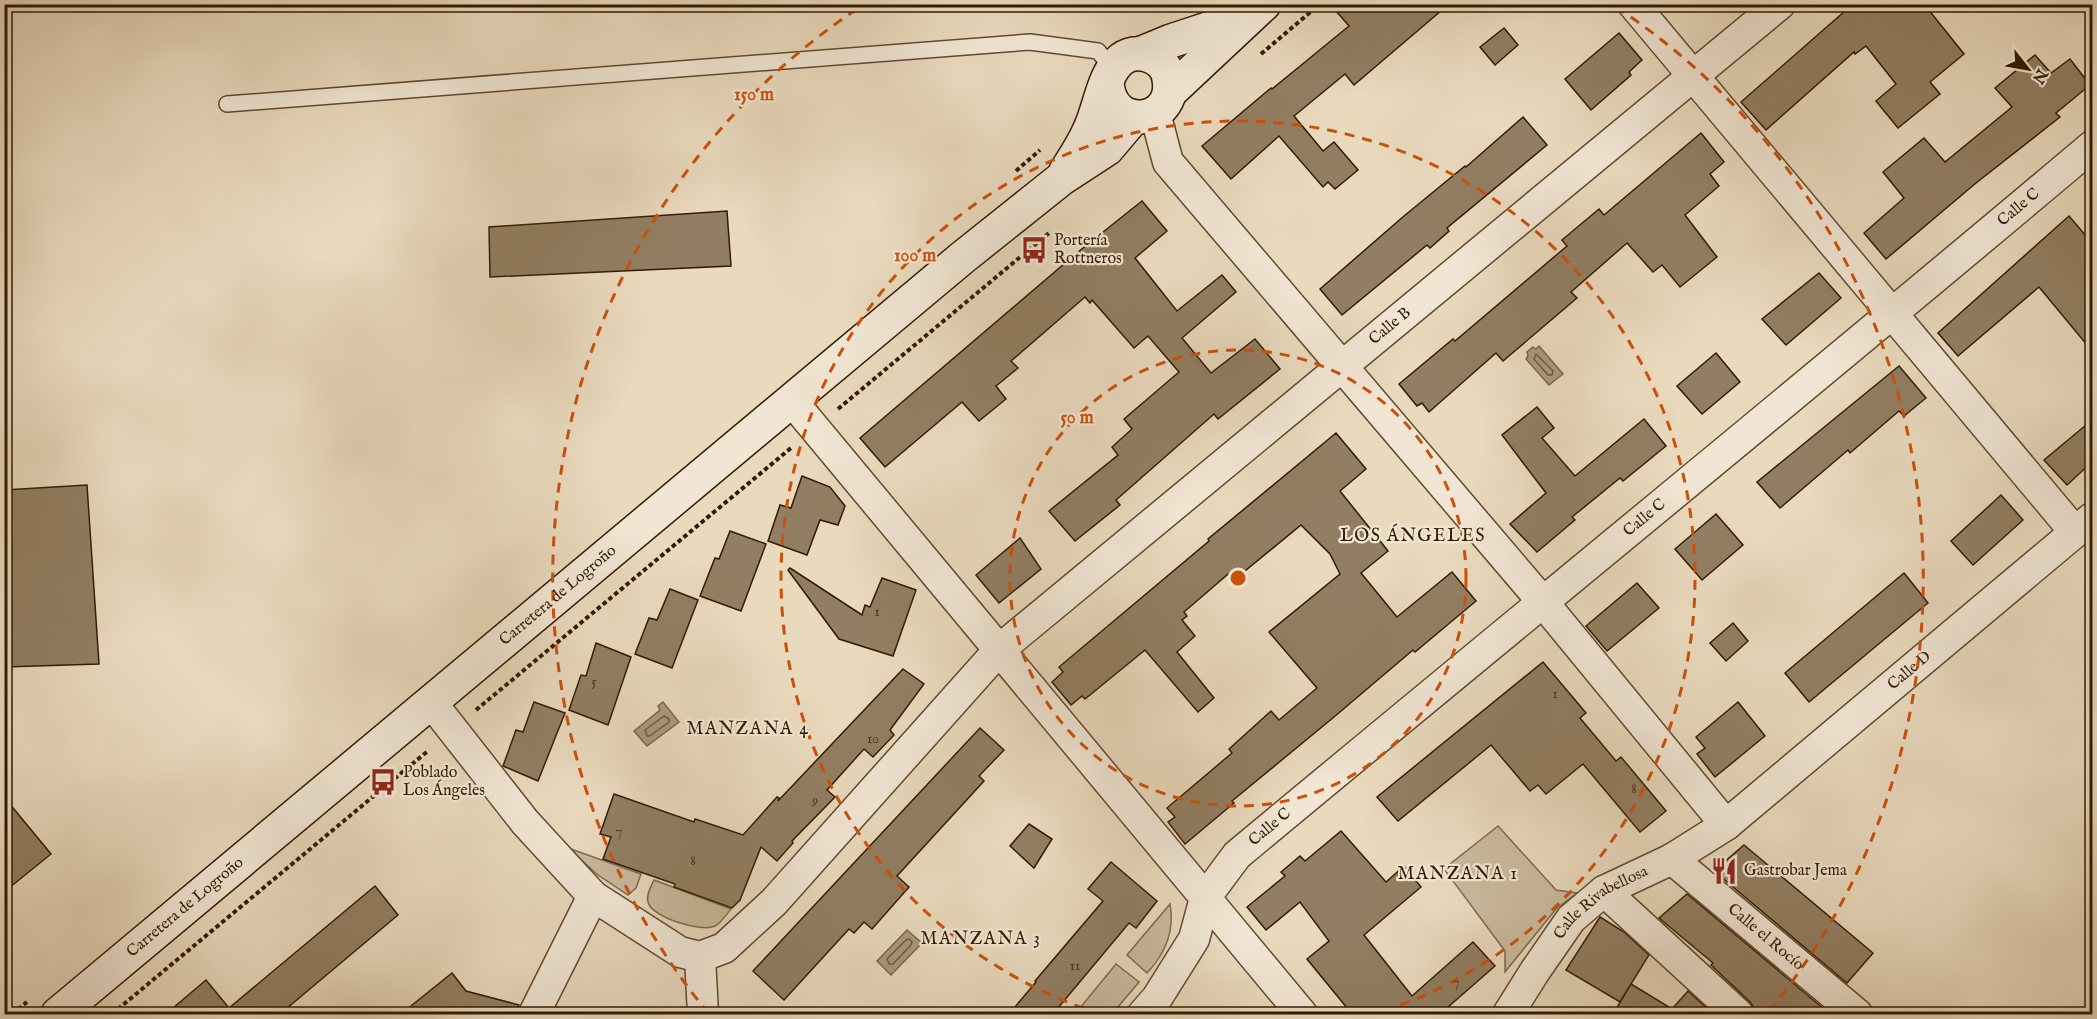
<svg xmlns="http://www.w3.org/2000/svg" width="2097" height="1019" viewBox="0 0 2097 1019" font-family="'IM FELL English',serif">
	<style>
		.green { fill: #cab99d; stroke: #7e6a4e; stroke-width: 1.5 }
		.water { fill: #ab987d; stroke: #7b664b; stroke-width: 1.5 }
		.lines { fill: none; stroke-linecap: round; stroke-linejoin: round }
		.shore { stroke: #6f5a3e; stroke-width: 1.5 }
		.building { fill: #927e62; stroke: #331b00; stroke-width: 1.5 }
		.service-casing { stroke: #604a2f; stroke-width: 18 }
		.minor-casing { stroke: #604a2f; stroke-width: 33 }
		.secondary-casing { stroke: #331b00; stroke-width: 36 }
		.path { stroke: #331b00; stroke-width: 4; stroke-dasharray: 4.5 3; stroke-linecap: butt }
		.service { stroke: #f1e6d4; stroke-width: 15 }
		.minor { stroke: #f1e6d4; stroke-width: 30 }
		.secondary { stroke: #f1e6d4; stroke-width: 33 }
		.ring { fill: none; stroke: #cd500a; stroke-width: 3; stroke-dasharray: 10 8 }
		.labels { text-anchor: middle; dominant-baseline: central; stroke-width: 4.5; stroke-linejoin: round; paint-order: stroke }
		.number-label { font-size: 14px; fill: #4b3418 }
		.street-label { font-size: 16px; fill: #331b00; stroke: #f1e6d4 }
		.poi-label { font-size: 16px; fill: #331b00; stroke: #f1e6d4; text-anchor: start }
		.neighbourhood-label { font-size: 18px; letter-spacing: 1.5px; fill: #331b00; stroke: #f1e6d4 }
		.centre { fill: #cd500a; stroke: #f1e6d4; stroke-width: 3 }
		.ring-label { font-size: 18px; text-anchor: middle; font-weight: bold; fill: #cd500a; stroke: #f1e6d4; stroke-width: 4.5; stroke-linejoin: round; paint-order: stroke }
	</style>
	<rect width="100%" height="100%" fill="#e9d9bd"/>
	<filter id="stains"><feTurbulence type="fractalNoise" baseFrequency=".00333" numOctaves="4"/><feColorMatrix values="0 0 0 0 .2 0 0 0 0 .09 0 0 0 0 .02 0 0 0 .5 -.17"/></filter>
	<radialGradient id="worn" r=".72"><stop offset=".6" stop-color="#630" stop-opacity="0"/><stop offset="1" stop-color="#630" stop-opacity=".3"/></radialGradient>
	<!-- green -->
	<g class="green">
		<polygon points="1498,826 1556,890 1577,893 1556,909 1505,972 1505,951 1444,869"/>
		<polygon points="568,848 641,874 636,888 628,895 598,875"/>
		<path d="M654 880 731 909C726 915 721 923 715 926 702 933 651 917 648 902 646 894 651 887 654 880Z"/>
		<path d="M1170 904C1175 931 1166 953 1147 973L1127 955Z"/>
		<polygon points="1116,964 1139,982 1112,1014 1075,1014"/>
	</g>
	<!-- water -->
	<g class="water">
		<polygon points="1539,346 1563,374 1549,385 1526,359 1528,356 1527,352 1533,347 1536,349"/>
		<polygon points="663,702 679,722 647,746 634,731 660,710 658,706"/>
		<polygon points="907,930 922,943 891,975 877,961"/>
	</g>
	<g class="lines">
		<!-- shore -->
		<g class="shore">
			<polygon points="1536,354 1553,371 1552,375 1548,375 1534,359"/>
			<polygon points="664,716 669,719 669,722 650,736 647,736 645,730"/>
			<polygon points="909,939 912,942 911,945 893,964 889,964 887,959 906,940"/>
		</g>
	</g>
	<!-- building -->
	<g class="building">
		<polygon points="1330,4 1449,4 1354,85 1345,74 1294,116 1323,151 1334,142 1358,170 1335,189 1328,182 1323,187 1279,136 1231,179 1202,146 1271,88 1272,89 1349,26"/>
		<polygon points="1853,4 1924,4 1964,54 1930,82 1940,94 1898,128 1876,101 1896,84 1866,46 1855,54 1854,52 1766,130 1741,102"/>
		<polygon points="1504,28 1518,45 1495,65 1480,47"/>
		<polygon points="1619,33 1642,60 1629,72 1631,75 1591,110 1565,79"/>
		<polygon points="2035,55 2051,73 2070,59 2090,85 2056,113 2060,117 1976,183 1886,259 1864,233 1904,198 1883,172 1924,138 1945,162 2012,107 1995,88"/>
		<polygon points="1523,117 1547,145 1447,228 1449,231 1430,248 1427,245 1342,315 1320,289 1404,216 1465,166 1466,167"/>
		<polygon points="1701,133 1724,162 1710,174 1719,186 1685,215 1717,257 1680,287 1662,265 1653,272 1627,243 1571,292 1577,298 1503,361 1496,353 1429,412 1422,403 1417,406 1399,384 1453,339 1455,341 1567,246 1562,240 1599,209 1604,215"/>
		<polygon points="1142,201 1167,231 1135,258 1177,311 1222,275 1236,292 1182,338 1211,373 1255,339 1280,369 1218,419 1214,414 1116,500 1120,505 1075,541 1049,511 1118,455 1112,447 1132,429 1124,419 1179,372 1148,336 1134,348 1092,300 1090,303 1085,297 1011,361 1018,368 996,386 1006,399 979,421 962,402 885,467 860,438 1078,252"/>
		<polygon points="727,211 731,266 490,277 489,227"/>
		<polygon points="2069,216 2092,243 2092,351 2039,287 1958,356 1938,333"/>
		<polygon points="1819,273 1841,298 1786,345 1762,319"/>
		<polygon points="1716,353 1740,382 1702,414 1677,386"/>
		<polygon points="1899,366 1926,398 1904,416 1899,411 1850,453 1848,450 1780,508 1757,482"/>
		<polygon points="1537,407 1554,428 1542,438 1575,476 1644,419 1666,446 1623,481 1620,478 1572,517 1575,520 1537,552 1510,524 1546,493 1502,435"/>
		<polygon points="2092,420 2092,462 2067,485 2044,460"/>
		<polygon points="1336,433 1366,469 1340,491 1388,551 1361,573 1397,617 1452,572 1476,601 1415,652 1413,650 1334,717 1232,801 1234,803 1185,844 1168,822 1175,817 1167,808 1232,753 1229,749 1271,711 1279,720 1317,688 1269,632 1340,574 1330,554 1301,525 1240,575 1234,569 1184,612 1187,616 1182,620 1195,636 1177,652 1214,698 1198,712 1145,650 1085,699 1082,696 1071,705 1052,682 1063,672 1059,667 1209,541 1208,539"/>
		<polygon points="802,476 830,487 845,506 838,525 820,520 807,555 768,541 780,505 791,508"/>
		<polygon points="87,485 99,664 4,667 4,490"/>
		<polygon points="2001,495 2023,520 1973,565 1951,541"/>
		<polygon points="1716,514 1743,545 1702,580 1675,549"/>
		<polygon points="730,531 766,544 741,611 700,596 715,558 719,559"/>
		<polygon points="1020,538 1041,569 999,603 976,575"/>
		<polygon points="790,568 862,615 865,605 870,607 882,578 916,590 893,656 839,639 788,570"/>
		<polygon points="1904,573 1928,603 1809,702 1785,673"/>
		<polygon points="1637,583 1659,608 1607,651 1586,626"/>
		<polygon points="670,589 698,600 672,668 635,654 649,618 657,620"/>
		<polygon points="1733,623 1748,641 1726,661 1710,643"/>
		<polygon points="596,643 631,657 608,725 569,710 581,675 586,676"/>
		<polygon points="1543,662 1586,713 1580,718 1616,761 1621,757 1666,811 1640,832 1583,764 1546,794 1538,785 1530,791 1491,745 1398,821 1377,797"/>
		<polygon points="903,669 924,684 890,730 894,735 873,757 864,749 827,790 835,797 792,841 793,843 777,861 761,847 740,900 732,908 674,887 675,884 603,859 611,837 600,834 614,794 694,822 695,819 743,835 777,797 779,798 778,801"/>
		<polygon points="534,702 565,713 538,781 503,766 516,730 523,732"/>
		<polygon points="1738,702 1765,736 1715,777 1697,754 1705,748 1696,737"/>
		<polygon points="980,728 1004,750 979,776 984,781 897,876 909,887 872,929 864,922 854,933 849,929 784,1000 753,971"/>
		<polygon points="4,797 51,854 4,892"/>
		<polygon points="1029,824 1052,839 1034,868 1010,846"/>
		<polygon points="1341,831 1386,882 1404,866 1421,887 1364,935 1412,996 1473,942 1495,966 1440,1014 1352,1014 1307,959 1329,941 1300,902 1266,930 1247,907 1285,876 1281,872 1300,856 1305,861"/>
		<polygon points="1744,845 1873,953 1847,983 1714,871"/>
		<polygon points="1111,862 1157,901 1136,928 1129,923 1053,1014 1009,1014 1036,982 1035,981 1103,901 1088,889"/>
		<polygon points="375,886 398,915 280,1014 166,1014 206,980 229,1008"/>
		<polygon points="1687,894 1824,1009 1820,1014 1755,1014 1754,1008 1750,1002 1711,965 1713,963 1659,918"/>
		<polygon points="1600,917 1624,932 1649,955 1620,1002 1566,970"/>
		<polygon points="452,973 466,991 519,1005 517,1014 401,1014"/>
		<polygon points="1631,984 1672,1009 1688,991 1713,1014 1613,1014"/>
	</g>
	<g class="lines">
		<defs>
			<polyline id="service" points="227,104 1030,42 1098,51 1112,68"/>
			<g id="minor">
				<polyline points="1633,4 2075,532"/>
				<polyline points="1155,113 1168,162 1542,601 1726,825"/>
				<polyline points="792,401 1302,1014"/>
				<path id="s1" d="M431 702 525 822 593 896 680 952 700 957 724 948 774 902 999 650 1780 4"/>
				<path id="s2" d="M1672 859 1857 1014"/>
				<polyline points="1604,891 1738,1014"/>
				<polyline points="700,957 703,1014"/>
				<polyline points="534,1014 593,896"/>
				<path id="s3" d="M1143 1014 1157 998 1194 939 1205 898 1237 855C1522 618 1809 385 2092 146"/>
				<path id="s4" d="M1508 1014 1535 971 1571 919 1604 891 1672 859 1726 825 2092 518"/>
			</g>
			<g id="secondary">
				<polyline points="1142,53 1171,41 1244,17"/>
				<polyline points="1170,92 1264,4"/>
				<path d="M1066 171C1074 158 1083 145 1089 131 1103 105 1105 41 1150 56 1159 59 1168 68 1169 79 1177 124 1110 134 1107 82"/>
				<path id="s5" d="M58 1014 962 258 1061 179 1107 149 1134 117"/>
			</g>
		</defs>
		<!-- service casing -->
		<use href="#service" class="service-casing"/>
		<!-- minor casing -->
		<use href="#minor" class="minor-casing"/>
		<!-- secondary casing -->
		<use href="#secondary" class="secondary-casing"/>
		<!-- path -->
		<g class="path">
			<polyline points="1261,54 1320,4"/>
			<polyline points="1016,171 1040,150"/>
			<polyline points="838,409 1049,233"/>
			<polyline points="476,710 791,448"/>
			<polyline points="12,1014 27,1002"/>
			<polyline points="112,1014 429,750"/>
		</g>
		<!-- service -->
		<use href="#service" class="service"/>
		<!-- minor -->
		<use href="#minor" class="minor"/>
		<!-- secondary -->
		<use href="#secondary" class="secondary"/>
	</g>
	<!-- distance rings -->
	<g class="ring">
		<circle cx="1238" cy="578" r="228"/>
		<path d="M1101 1014A457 457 0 1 1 1375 1014"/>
		<path d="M709 1014A685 685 0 0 1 860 7M1616 7A685 685 0 0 1 1767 1014"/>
	</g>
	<!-- icons -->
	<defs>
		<symbol id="bus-bare" viewBox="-9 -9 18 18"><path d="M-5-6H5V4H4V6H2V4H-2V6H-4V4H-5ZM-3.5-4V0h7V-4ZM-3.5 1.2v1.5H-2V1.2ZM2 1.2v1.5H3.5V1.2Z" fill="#8f2418" stroke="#f1e6d4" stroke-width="2.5" paint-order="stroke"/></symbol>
		<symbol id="restaurant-bare" viewBox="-9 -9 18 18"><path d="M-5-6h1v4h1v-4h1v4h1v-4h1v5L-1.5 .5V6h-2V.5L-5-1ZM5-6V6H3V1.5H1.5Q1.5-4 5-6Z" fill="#8f2418" stroke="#f1e6d4" stroke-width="2.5" paint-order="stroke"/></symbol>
	</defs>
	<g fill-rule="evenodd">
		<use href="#bus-bare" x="1015" y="231" width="38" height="38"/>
		<use href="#bus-bare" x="364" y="763" width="38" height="38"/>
		<use href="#restaurant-bare" x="1705" y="852" width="38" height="38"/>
	</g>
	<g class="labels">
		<!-- number labels -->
		<g class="number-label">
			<text x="877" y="612">1</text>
			<text x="594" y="682">5</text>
			<text x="1555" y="694">1</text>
			<text x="873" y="739">10</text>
			<text x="1634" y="789">8</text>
			<text x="815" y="801">9</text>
			<text x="619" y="831">7</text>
			<text x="693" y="861">8</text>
			<text x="1075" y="966">11</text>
			<text x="1456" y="982">7</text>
		</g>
		<!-- street labels -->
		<g class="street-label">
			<text stroke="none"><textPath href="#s3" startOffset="1202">Calle C</textPath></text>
			<text stroke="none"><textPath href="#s1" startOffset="1316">Calle B</textPath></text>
			<text stroke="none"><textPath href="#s3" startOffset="716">Calle C</textPath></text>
			<text stroke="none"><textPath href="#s5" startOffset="652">Carretera de Logroño</textPath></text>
			<text stroke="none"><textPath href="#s4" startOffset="536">Calle D</textPath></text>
			<text stroke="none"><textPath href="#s3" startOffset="230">Calle C</textPath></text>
			<text stroke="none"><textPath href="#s4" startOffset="148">Calle Rivabellosa</textPath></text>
			<text stroke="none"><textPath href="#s5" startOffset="166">Carretera de Logroño</textPath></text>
			<text stroke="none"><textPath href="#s2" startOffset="122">Calle el Rocío</textPath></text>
		</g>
		<!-- poi labels -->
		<g class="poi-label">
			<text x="1054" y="241">Portería<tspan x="1054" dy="18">Rottneros</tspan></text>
			<text x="403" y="773">Poblado<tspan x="403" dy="18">Los Ángeles</tspan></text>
			<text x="1744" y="871">Gastrobar Jema</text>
		</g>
		<!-- neighbourhood labels -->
		<g class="neighbourhood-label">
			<text x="1413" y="536">LOS ÁNGELES</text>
			<text x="748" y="729">MANZANA 4</text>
			<text x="1458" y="874">MANZANA 1</text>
			<text x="981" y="939">MANZANA 3</text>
		</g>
	</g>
	<circle cx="1238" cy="578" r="9" class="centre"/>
	<g class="ring-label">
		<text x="754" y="100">150 m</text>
		<text x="915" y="261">100 m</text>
		<text x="1077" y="423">50 m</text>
	</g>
	<!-- margin -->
	<rect width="2097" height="1019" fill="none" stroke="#e9d9bd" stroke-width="24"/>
	<rect x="6" y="6" width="2085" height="1007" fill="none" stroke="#331b00" stroke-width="3"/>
	<rect x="12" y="12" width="2073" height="995" fill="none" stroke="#331b00" stroke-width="1.5"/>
	<!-- north arrow -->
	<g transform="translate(2028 69) rotate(121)" stroke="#f1e6d4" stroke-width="4.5" paint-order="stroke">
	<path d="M0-4.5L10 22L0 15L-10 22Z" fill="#331b00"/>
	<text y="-9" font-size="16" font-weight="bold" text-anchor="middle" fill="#331b00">N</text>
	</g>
	<rect width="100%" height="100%" filter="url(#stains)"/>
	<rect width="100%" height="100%" fill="url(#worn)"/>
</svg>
